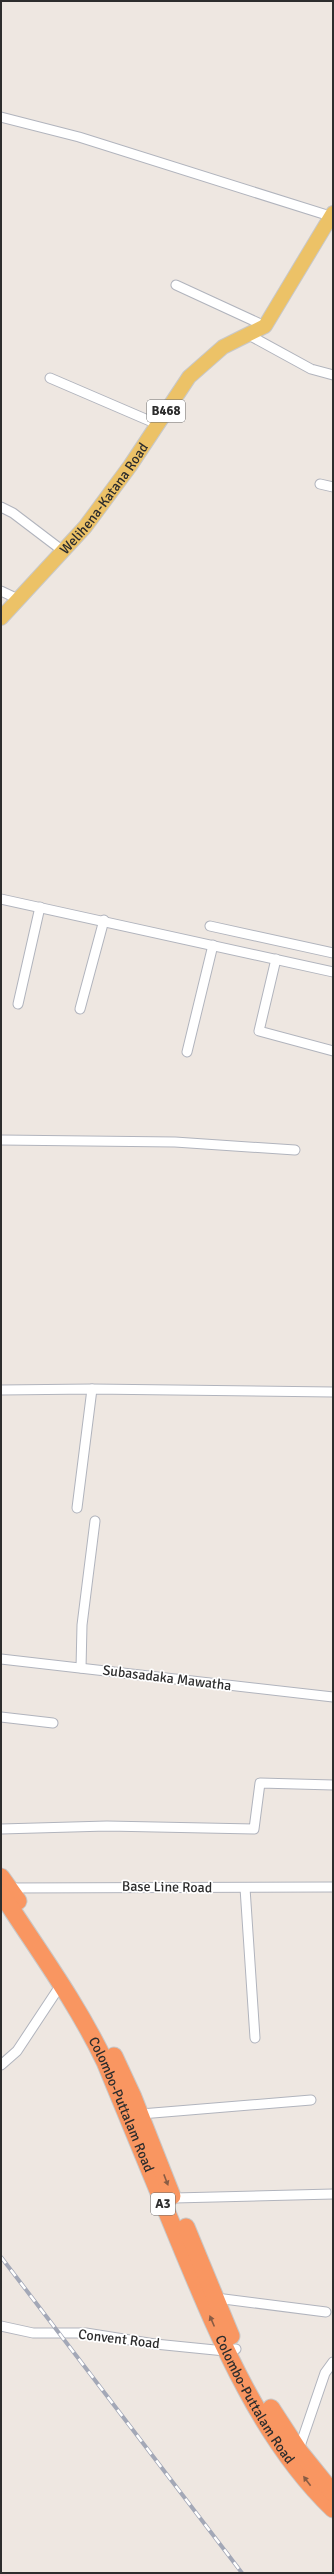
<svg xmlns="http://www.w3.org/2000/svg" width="334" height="2574" viewBox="0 0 334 2574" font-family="Signika,sans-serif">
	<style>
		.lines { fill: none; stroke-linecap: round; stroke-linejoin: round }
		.street-casing { stroke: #b1b4bd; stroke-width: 11 }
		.primary-casing { stroke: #c8c8c8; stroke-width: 16 }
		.highway-casing { stroke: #c8c8c8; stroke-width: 19 }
		.street { stroke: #fff; stroke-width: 9 }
		.primary { stroke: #ecc267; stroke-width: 14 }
		.highway { stroke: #f99661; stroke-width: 17 }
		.rail-casing { stroke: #a3a8b7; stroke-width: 4 }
		.rail { stroke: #fff; stroke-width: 2.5; stroke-dasharray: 8; stroke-linecap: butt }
		.oneway { fill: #895c44 }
		.labels { text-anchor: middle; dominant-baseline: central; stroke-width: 3.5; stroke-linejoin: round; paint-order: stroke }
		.shield { fill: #fff; stroke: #6c6c6c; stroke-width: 1 }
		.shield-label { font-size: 13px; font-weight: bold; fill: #2d2d2d }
		.street-label { font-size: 14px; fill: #2d2d2d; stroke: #fff }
	</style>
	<rect width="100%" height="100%" fill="#eee7e1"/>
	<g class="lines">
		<defs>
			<g id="street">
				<polyline points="1,117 79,137 333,217"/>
				<polyline points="176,285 265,326"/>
				<polyline points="247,334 311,369 333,375"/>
				<polyline points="50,378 157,424"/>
				<polyline points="320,484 333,487"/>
				<polyline points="1,507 13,513 63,551"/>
				<polyline points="1,591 18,599"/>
				<polyline points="1,899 333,972"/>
				<polyline points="210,926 333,953"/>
				<polyline points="276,959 259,1031 333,1051"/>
				<polyline points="18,1004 40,907"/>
				<polyline points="80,1009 104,920"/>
				<polyline points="187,1052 213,945"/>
				<polyline points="1,1140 175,1142 295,1150"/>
				<polyline points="1,1390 92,1389 333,1392"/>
				<polyline points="77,1508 92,1389"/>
				<polyline points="1,1659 333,1697"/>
				<polyline points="81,1668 82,1625 95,1521"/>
				<polyline points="1,1717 53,1723"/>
				<polyline points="1,1829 107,1826 254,1829 260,1783 333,1785"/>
				<polyline points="6,1888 333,1887"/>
				<polyline points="245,1888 255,2038"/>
				<polyline points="1,2065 17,2051 62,1983"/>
				<polyline points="141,2114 311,2100"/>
				<polyline points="174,2198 333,2194"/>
				<polyline points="216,2298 326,2312"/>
				<polyline points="1,2326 33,2333 86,2333 155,2344 225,2351 236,2349"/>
				<polyline points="298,2452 325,2373 333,2362"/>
			</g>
			<g id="primary">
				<path id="s1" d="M1 618 85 527 130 466 189 377 223 347 265 326 333 213"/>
			</g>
			<g id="highway">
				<polyline points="1,1877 18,1901"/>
				<path id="s2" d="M1 1893C37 1949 76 2001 105 2062 130 2122 155 2183 180 2244 218 2335 260 2439 333 2509"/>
				<polyline points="114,2056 133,2097 172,2196"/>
				<polyline points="186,2227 231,2336"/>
				<polyline points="271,2408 299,2451 333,2493"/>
			</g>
		</defs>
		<!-- street casing -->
		<use href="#street" class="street-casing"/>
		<!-- primary casing -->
		<use href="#primary" class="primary-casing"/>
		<!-- highway casing -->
		<use href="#highway" class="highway-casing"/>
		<!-- street -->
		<use href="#street" class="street"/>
		<!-- primary -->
		<use href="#primary" class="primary"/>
		<!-- highway -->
		<use href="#highway" class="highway"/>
		<defs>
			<polyline id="rail" points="1,2257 242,2573"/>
		</defs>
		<!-- rail casing -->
		<use href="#rail" class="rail-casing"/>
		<!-- rail -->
		<use href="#rail" class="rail"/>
	</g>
	<!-- one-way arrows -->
	<defs><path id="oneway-solid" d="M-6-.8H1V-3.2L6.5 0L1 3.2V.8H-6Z"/></defs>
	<g class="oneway">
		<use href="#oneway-solid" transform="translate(166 2180) rotate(69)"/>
		<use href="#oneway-solid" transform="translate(212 2321) rotate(-113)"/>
		<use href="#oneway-solid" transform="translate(307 2481) rotate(-127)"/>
	</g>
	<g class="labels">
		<!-- shield labels -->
		<g class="shield">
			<rect x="147" y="400" width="38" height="22" rx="3"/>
			<rect x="151" y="2193" width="24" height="22" rx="3"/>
		</g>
		<g class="shield-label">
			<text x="166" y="411">B468</text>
			<text x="163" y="2204">A3</text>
		</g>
		<!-- street labels -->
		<g class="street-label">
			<text stroke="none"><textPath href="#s1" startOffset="158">Welihena-Katana Road</textPath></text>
			<text transform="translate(167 1678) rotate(7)">Subasadaka Mawatha</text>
			<text transform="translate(167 1887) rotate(1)">Base Line Road</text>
			<text stroke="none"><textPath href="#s2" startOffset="244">Colombo-Puttalam Road</textPath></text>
			<text transform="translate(119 2339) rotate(7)">Convent Road</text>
			<text stroke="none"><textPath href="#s2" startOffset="568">Colombo-Puttalam Road</textPath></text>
		</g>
	</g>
	<!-- border -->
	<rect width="334" height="2574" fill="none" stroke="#2d2d2d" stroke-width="4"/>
</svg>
